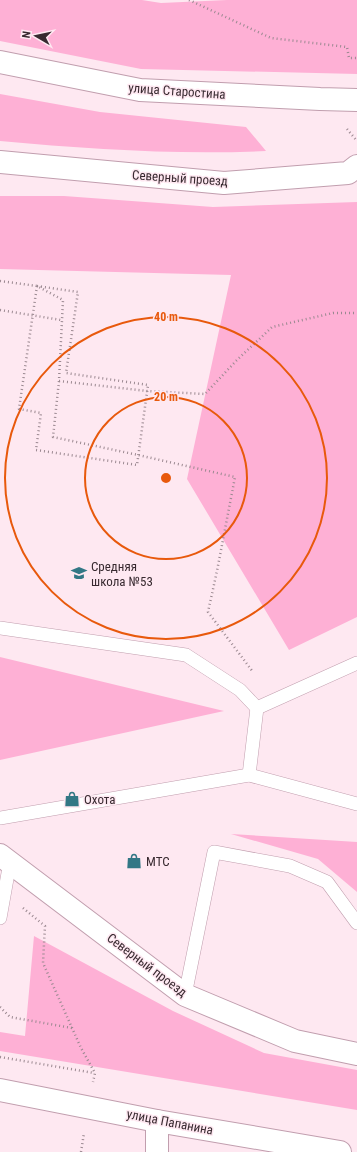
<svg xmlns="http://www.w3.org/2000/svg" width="357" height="1152" viewBox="0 0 357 1152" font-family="'Roboto Condensed',sans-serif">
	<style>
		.green { fill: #feb0d5 }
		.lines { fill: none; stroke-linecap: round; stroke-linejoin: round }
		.lane-casing { stroke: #c19eae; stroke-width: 14 }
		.street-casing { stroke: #c19eae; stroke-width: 24 }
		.secondary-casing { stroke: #c19eae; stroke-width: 24 }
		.path { stroke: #9b8991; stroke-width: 2.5; stroke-dasharray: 1 3; stroke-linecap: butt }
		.lane { stroke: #fff; stroke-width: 13 }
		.street { stroke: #fff; stroke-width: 22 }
		.secondary { stroke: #fff; stroke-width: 22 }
		.ring { fill: none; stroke: #e8590c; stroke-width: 2 }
		.labels { text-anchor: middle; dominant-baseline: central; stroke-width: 3; stroke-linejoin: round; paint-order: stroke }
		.street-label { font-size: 13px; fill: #382a30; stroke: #fee8f1 }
		.poi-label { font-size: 13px; fill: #382a30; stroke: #fee8f1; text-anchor: start }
		.centre { fill: #e8590c; stroke: #fee8f1; stroke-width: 2 }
		.ring-label { font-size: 12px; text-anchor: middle; font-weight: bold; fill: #e8590c; stroke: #fee8f1; stroke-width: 3; stroke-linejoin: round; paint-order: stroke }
	</style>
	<rect width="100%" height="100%" fill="#fee8f1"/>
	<!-- green -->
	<g class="green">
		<polygon points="0,0 142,0 161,3 227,0 357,0 357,74 141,69 0,41"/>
		<path d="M0 94 100 112 246 127 266 151C177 155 88 149 0 141Z"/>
		<polygon points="0,196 64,196 213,207 357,202 357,617 289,650 187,479 231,275 0,269"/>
		<polygon points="0,657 224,711 0,760"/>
		<polygon points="231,834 357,842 357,892 318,859"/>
		<polygon points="34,936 173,1011 264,1053 357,1070 357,1110 0,1051 0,1032 25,1036"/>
	</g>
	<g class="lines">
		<defs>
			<g id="lane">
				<polyline points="0,628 186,655 240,690 257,708"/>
				<polyline points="249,775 257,708 357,663"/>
				<polyline points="0,818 249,775 357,804"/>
				<polyline points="0,918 10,862 7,861"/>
				<polyline points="185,995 214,852 290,866 327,882 357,923"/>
			</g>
			<polyline id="street" points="0,162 224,183 348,173 357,166"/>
			<g id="secondary">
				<polyline points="0,62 140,90 320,99 357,100"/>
				<polyline points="0,855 185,995 295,1041 357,1054"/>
				<polyline points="0,1090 157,1121 340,1152"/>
				<polyline points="157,1121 157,1152"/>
			</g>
		</defs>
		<!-- lane casing -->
		<use href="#lane" class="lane-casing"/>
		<!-- street casing -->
		<use href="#street" class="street-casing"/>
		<!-- secondary casing -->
		<use href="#secondary" class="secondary-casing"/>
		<!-- path -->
		<g class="path">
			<polyline points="189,0 271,38 347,47 349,58 357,58"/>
			<polyline points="347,129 357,141"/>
			<polyline points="0,281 37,286 63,300 59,381 53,437 138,455 235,477 217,571 208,612 253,672"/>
			<polygon points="37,286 78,292 66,373 148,385 137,465 36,450 41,413 19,409"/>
			<polyline points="0,310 61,320"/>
			<polyline points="59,381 147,391 205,394 236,361 272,327 333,313 357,313"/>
			<polyline points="23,908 45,926 43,963 81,1048 95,1073 93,1082"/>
			<polyline points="0,1007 10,1017 72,1028"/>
			<polyline points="0,1057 94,1073"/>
			<polyline points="81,1152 84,1133"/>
		</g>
		<!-- lane -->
		<use href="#lane" class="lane"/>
		<!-- street -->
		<use href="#street" class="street"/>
		<!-- secondary -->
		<use href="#secondary" class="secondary"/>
	</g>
	<!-- distance rings -->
	<g class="ring">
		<circle cx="166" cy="478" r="81"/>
		<circle cx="166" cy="478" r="161"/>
	</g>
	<!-- icons -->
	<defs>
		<symbol id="school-bare" viewBox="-9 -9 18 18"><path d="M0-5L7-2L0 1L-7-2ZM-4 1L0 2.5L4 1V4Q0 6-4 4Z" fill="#327785" stroke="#fee8f1" stroke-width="2.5" paint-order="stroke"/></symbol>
		<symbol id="shop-bare" viewBox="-9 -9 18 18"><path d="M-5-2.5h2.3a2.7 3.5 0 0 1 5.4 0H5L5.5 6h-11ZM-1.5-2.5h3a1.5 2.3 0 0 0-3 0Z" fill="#327785" stroke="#fee8f1" stroke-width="2.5" paint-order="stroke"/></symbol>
	</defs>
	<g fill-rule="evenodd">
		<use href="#school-bare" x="68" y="562" width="22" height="22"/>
		<use href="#shop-bare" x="61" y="788" width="22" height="22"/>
		<use href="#shop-bare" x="123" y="850" width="22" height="22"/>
	</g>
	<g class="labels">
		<!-- street labels -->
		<g class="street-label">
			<text transform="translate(177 91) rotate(4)">улица Старостина</text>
			<text transform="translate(180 178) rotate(4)">Северный проезд</text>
			<text transform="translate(147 965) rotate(37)">Северный проезд</text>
			<text transform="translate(170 1122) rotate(11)">улица Папанина</text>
		</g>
		<!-- poi labels -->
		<g class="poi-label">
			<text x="91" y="566">Средняя<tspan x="91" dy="15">школа №53</tspan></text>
			<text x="84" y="799">Охота</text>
			<text x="146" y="861">МТС</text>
		</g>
	</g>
	<circle cx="166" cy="478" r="6" class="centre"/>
	<g class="ring-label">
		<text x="166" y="321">40 m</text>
		<text x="166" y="401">20 m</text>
	</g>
	<!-- north arrow -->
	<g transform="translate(36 36) rotate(279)" stroke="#fee8f1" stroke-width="3" paint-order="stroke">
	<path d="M0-3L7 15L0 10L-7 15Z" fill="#382a30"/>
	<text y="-6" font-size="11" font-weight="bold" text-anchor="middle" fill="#382a30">N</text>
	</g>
</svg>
